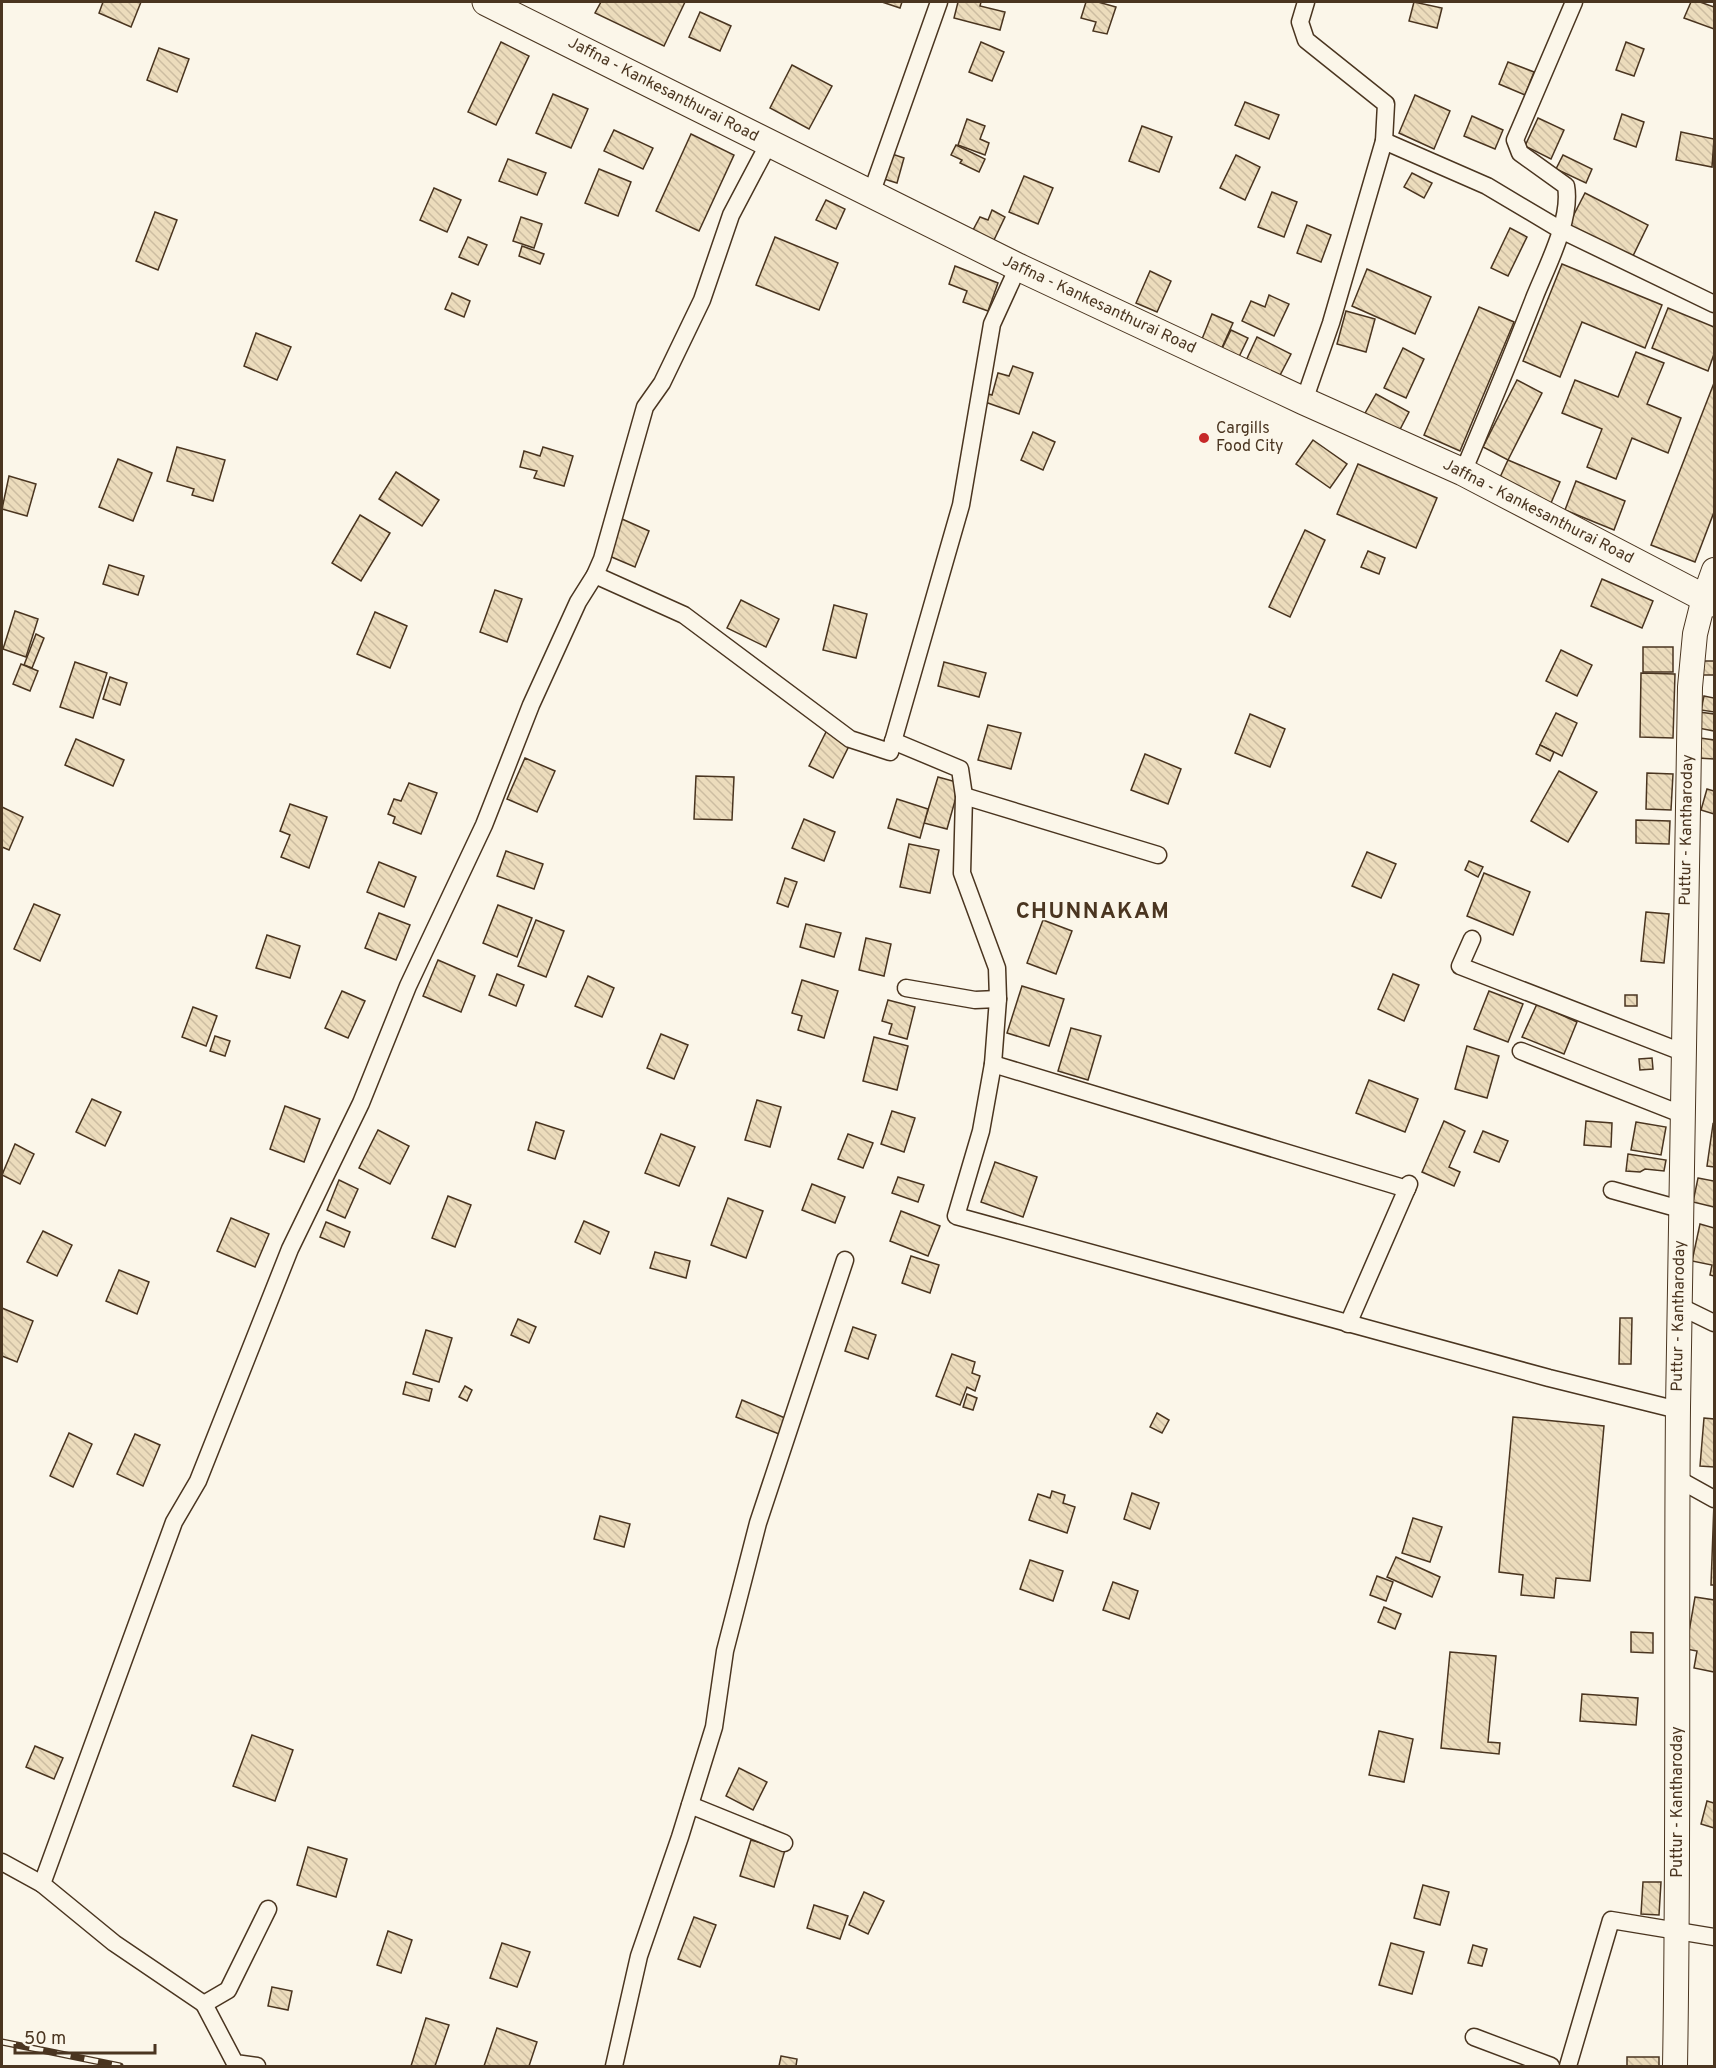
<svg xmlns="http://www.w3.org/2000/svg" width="1716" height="2068" viewBox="0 0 1716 2068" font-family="Overpass,sans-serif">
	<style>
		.building { fill: url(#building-back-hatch); stroke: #4a3520; stroke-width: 1.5 }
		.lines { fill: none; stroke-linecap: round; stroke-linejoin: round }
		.street-casing { stroke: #4a3520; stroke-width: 19 }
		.secondary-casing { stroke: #4a3520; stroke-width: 26 }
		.primary-casing { stroke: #4a3520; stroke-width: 29 }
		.street { stroke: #fbf6e9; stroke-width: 16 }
		.secondary { stroke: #fbf6e9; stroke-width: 24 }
		.primary { stroke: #fbf6e9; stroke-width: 27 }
		.rail-casing { stroke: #4a3520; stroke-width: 7 }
		.rail { stroke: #fbf6e9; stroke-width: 4.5; stroke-dasharray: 14; stroke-linecap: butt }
		.poi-dot { fill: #c62828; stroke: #fbf6e9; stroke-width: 2 }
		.labels { text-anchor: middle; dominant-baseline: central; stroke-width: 4.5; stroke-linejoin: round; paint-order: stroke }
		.street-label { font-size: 16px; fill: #4a3520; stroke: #fbf6e9 }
		.poi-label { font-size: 16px; fill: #4a3520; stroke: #fbf6e9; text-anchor: start }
		.district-label { font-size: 22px; font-weight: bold; letter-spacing: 1.5px; fill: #4a3520; stroke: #fbf6e9 }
	</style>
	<defs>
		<pattern id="building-back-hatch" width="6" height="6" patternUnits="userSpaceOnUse" patternTransform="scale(1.5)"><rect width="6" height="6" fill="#ecdcbc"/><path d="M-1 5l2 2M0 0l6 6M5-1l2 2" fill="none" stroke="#ccbda1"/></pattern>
	</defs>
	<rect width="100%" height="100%" fill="#fbf6e9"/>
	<!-- building -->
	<g class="building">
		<polygon points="103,2 141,2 131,27 99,13"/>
		<polygon points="601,2 685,2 664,46 595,13"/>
		<polygon points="882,2 902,2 900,8"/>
		<polygon points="958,2 981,2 980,6 1005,12 1000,30 954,18"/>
		<polygon points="1086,2 1098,2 1116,7 1107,34 1093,31 1096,22 1081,18"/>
		<polygon points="1414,2 1442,8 1437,28 1409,21"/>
		<polygon points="1691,2 1700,2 1714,7 1714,29 1684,18"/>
		<polygon points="700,12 731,26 720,51 689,37"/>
		<polygon points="501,42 529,56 496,125 468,112"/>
		<polygon points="981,42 1004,52 992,81 969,72"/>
		<polygon points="1626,42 1644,49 1634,76 1616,70"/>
		<polygon points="159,48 189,59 177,92 147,80"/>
		<polygon points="1508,62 1534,72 1525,95 1499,84"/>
		<polygon points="792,65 832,86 809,129 770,108"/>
		<polygon points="553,94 588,109 571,148 536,133"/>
		<polygon points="1415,95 1450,111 1434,149 1399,133"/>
		<polygon points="1245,102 1279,115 1269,139 1235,125"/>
		<polygon points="1622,114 1644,122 1636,147 1614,139"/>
		<polygon points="1472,116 1503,130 1495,149 1464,136"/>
		<polygon points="1538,118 1564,130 1551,159 1525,146"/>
		<polygon points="967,119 985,126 980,139 989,143 985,155 958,145"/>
		<polygon points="1142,126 1172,137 1159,172 1129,161"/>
		<polygon points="614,130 653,148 643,169 604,151"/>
		<polygon points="1681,132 1714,139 1712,167 1676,160"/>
		<polygon points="691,134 734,155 699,231 656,211"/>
		<polygon points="956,145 985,159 979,172 960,163 962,160 951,155"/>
		<polygon points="892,154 904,158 897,183 884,179"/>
		<polygon points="1236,155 1260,167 1245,200 1220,188"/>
		<polygon points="1563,155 1592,169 1586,183 1556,169"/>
		<polygon points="508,159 546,173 537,195 499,181"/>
		<polygon points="599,169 631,182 618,216 585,203"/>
		<polygon points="1412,173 1432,183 1424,198 1404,187"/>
		<polygon points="1024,176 1053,188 1038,224 1009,212"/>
		<polygon points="434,188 461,200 447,232 420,220"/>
		<polygon points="1272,192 1297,202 1284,237 1258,227"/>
		<polygon points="1585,193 1648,225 1631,260 1567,228"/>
		<polygon points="826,200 845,209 836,229 816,220"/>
		<polygon points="992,210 1005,217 993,242 972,232 980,217 988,220"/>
		<polygon points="155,212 177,220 158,270 136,261"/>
		<polygon points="521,217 542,224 534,248 513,241"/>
		<polygon points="1307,225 1331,235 1321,262 1297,253"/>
		<polygon points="1510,228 1527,237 1508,276 1491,268"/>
		<polygon points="468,237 487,245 478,265 459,257"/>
		<polygon points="775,237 838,263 819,310 756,285"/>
		<polygon points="522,246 544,254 540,264 519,256"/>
		<polygon points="1562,264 1662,305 1645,348 1582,322 1560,377 1523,361"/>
		<polygon points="955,266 998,283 988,311 963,302 967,291 949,284"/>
		<polygon points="1367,269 1431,297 1415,334 1352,306"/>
		<polygon points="1150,271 1171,281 1157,312 1136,303"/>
		<polygon points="452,293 470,301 464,317 445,309"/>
		<polygon points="1269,295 1289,304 1274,336 1242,321 1251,301 1265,307"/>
		<polygon points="1479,307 1514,322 1460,451 1424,435"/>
		<polygon points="1668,308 1714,327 1714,354 1708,371 1652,348"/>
		<polygon points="1346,311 1375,319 1366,352 1337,344"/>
		<polygon points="1212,314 1233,323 1220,352 1200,344"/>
		<polygon points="1231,330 1248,338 1236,363 1219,355"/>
		<polygon points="256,333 291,347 277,380 244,366"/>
		<polygon points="1257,337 1291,354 1277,381 1244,365"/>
		<polygon points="1403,348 1424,359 1406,398 1384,388"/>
		<polygon points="1636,352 1664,363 1647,404 1681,418 1668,453 1632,438 1616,479 1587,467 1602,429 1562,413 1575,380 1618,397"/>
		<polygon points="1013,366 1033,373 1019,414 985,402 988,394 992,395 998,373 1009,376"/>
		<polygon points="1517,380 1542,393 1508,460 1483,447"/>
		<polygon points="1714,383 1714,512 1695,562 1651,545"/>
		<polygon points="1376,394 1409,412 1394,441 1360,422"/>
		<polygon points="1033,432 1055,442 1043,470 1021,460"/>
		<polygon points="1313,440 1347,464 1330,488 1296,464"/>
		<polygon points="177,447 225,460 213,501 192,495 194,489 167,481"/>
		<polygon points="543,447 573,456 564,486 534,478 537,471 520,467 524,451 540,456"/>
		<polygon points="118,459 152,473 133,521 99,507"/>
		<polygon points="1508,460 1560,482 1548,510 1496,486"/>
		<polygon points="1358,464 1437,498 1416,548 1337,514"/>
		<polygon points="396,472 439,500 422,526 379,499"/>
		<polygon points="9,476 36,484 27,516 2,509"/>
		<polygon points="1576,481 1625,501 1614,530 1565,510"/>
		<polygon points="360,515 390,533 361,581 332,563"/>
		<polygon points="622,519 649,531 635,567 607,555"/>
		<polygon points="1305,530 1325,540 1290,617 1269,607"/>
		<polygon points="1368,551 1385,558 1379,574 1361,567"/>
		<polygon points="109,565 144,576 138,595 103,584"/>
		<polygon points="1602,579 1653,601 1642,628 1591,606"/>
		<polygon points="495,590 522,599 507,642 480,632"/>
		<polygon points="741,600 779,619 766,647 727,628"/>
		<polygon points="834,605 867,614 856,658 823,650"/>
		<polygon points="15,611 38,619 26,657 3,649"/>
		<polygon points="375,612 407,626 390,668 357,654"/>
		<polygon points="36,634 44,638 32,668 24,665"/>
		<rect x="1643" y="647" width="30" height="25"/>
		<polygon points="1561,650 1592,665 1577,696 1546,681"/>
		<polygon points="1703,661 1714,661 1714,675 1702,675"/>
		<polygon points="75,662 107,673 93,718 60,707"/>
		<polygon points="944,662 986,673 979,697 938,686"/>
		<polygon points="21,664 38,671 30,691 13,684"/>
		<polygon points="1641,673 1675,674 1673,738 1640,737"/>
		<polygon points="110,677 127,683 120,705 103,699"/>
		<polygon points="1704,696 1714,698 1714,712 1701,710"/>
		<polygon points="1699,712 1714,714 1714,731 1698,728"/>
		<polygon points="1556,713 1577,723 1562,756 1540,745"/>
		<polygon points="1250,714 1285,729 1270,767 1235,753"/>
		<polygon points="988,725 1021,733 1011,769 978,760"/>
		<polygon points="827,730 851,742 833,778 809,766"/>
		<polygon points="1700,738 1714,740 1714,759 1698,758"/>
		<polygon points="76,739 124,760 113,786 65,765"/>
		<polygon points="1540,745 1554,752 1550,761 1536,754"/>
		<polygon points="1145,754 1181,769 1168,804 1131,790"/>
		<polygon points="525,758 555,771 537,812 507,799"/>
		<polygon points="1559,771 1597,792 1568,842 1531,821"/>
		<polygon points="1647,773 1673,774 1671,810 1646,809"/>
		<polygon points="696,776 734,777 732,820 694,819"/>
		<polygon points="938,777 960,783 947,829 924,823"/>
		<polygon points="409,783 437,793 421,834 393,823 395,817 388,814 394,799 401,801"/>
		<polygon points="1707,789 1714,791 1714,814 1701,810"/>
		<polygon points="897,799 928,809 920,838 888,828"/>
		<polygon points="290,804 327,817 309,868 281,857 290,835 280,831"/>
		<polygon points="2,807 23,817 9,850 2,847"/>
		<polygon points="804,819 835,832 824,861 792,848"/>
		<polygon points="1636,820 1670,821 1669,844 1636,843"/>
		<polygon points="909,844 939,850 930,893 900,887"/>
		<polygon points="506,851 543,864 534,889 497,876"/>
		<polygon points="1367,852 1396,864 1381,898 1352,886"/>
		<polygon points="1469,861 1483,867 1478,877 1465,870"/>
		<polygon points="379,862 416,877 404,907 367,892"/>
		<polygon points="1484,873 1530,892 1513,935 1467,916"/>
		<polygon points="785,878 797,882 788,907 777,903"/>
		<polygon points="34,904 60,915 40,961 14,949"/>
		<polygon points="498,905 532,918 517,957 483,943"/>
		<polygon points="1646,912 1669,914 1664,963 1641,961"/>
		<polygon points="379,913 410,925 396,960 365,948"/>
		<polygon points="536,920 564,931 546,977 518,966"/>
		<polygon points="1043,920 1072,931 1056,974 1027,963"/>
		<polygon points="806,924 841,933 834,957 800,947"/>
		<polygon points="267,935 300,946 290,978 256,968"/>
		<polygon points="866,938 891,944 884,976 859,970"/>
		<polygon points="438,960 475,976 461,1012 423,996"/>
		<polygon points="497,974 524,985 516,1006 489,995"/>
		<polygon points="1393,974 1419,985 1404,1021 1378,1009"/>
		<polygon points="588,976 614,988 602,1017 575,1006"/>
		<polygon points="802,980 838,991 824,1038 798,1030 802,1016 792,1013"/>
		<polygon points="1022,986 1064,999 1049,1046 1007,1033"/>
		<polygon points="342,991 365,1001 348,1038 325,1028"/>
		<polygon points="1489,991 1523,1004 1508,1042 1474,1029"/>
		<rect x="1625" y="995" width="12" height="11"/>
		<polygon points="888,1000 915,1007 907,1039 889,1034 892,1024 882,1021"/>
		<polygon points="1537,1004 1577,1022 1564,1054 1522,1037"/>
		<polygon points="193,1007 217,1016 206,1046 182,1037"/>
		<polygon points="1071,1028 1101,1036 1088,1080 1058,1071"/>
		<polygon points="661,1034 688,1045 674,1079 647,1068"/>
		<polygon points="215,1036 230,1041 225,1056 210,1051"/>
		<polygon points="874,1037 908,1046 897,1090 863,1081"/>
		<polygon points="1467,1046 1499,1056 1487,1098 1455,1089"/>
		<polygon points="1652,1058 1653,1069 1640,1070 1639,1059"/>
		<polygon points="1369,1080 1418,1099 1405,1132 1356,1113"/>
		<polygon points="92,1099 121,1112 105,1146 76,1132"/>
		<polygon points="757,1100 781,1107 770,1147 745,1140"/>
		<polygon points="285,1106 320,1119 304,1162 270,1149"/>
		<polygon points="892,1111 915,1118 904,1152 881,1144"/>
		<polygon points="1444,1121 1465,1131 1449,1167 1460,1172 1454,1186 1422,1172"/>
		<polygon points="1586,1121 1612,1123 1611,1147 1584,1145"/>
		<polygon points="536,1122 564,1131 555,1159 528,1150"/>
		<polygon points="1636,1122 1666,1127 1661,1155 1631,1150"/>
		<polygon points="1713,1124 1714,1125 1714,1167 1707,1166"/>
		<polygon points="378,1130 409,1146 390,1184 359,1168"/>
		<polygon points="1483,1131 1508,1141 1499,1162 1474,1152"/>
		<polygon points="661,1134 695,1147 679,1186 645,1173"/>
		<polygon points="848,1134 873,1143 863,1168 838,1159"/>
		<polygon points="15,1144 34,1154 20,1184 2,1175"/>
		<polygon points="1628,1154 1666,1160 1664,1171 1645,1169 1640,1172 1626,1171"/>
		<polygon points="995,1162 1037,1177 1023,1217 981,1202"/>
		<polygon points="898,1177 924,1185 918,1202 892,1193"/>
		<polygon points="1698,1178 1714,1181 1714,1207 1693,1202"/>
		<polygon points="339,1180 358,1189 345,1218 327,1210"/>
		<polygon points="812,1184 845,1197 835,1223 802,1210"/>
		<polygon points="448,1196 471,1205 455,1247 432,1238"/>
		<polygon points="728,1198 763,1211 746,1258 711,1245"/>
		<polygon points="901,1211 940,1226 928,1256 890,1241"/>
		<polygon points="231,1218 269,1234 255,1267 217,1251"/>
		<polygon points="584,1221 609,1232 600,1254 575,1242"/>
		<polygon points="326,1222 350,1232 344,1247 320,1237"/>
		<polygon points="1700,1224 1714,1228 1714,1276 1710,1275 1712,1265 1692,1261"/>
		<polygon points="43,1231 72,1245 57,1276 27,1262"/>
		<polygon points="655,1252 690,1261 686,1278 650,1268"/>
		<polygon points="911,1256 939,1265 930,1293 902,1283"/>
		<polygon points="119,1270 149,1282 137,1314 106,1301"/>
		<polygon points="2,1308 33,1321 17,1362 2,1356"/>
		<polygon points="1620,1318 1632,1318 1631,1364 1619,1364"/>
		<polygon points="518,1319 536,1327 529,1343 511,1335"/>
		<polygon points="853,1327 876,1335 868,1359 845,1351"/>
		<polygon points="426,1330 452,1338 439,1382 413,1374"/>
		<polygon points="952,1354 975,1362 972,1373 980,1376 975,1391 967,1387 960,1405 936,1396"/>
		<polygon points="406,1382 432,1389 429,1401 403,1394"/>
		<polygon points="465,1386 472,1390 467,1401 459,1397"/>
		<polygon points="967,1394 977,1398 973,1410 963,1407"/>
		<polygon points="742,1400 785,1418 779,1434 736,1417"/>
		<polygon points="1157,1413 1169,1420 1162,1433 1150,1427"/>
		<polygon points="1513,1417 1604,1426 1590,1581 1556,1578 1554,1598 1521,1595 1523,1575 1499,1572"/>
		<polygon points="1704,1418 1714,1419 1714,1467 1700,1466"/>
		<polygon points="69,1433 92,1444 73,1487 50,1476"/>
		<polygon points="135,1434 160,1445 143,1486 117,1474"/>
		<polygon points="1052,1491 1065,1495 1063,1503 1075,1507 1067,1533 1029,1520 1038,1494 1050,1498"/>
		<polygon points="1132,1493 1159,1503 1150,1529 1124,1519"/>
		<polygon points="1714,1503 1714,1585 1711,1585"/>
		<polygon points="600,1516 630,1524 624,1547 594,1539"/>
		<polygon points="1413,1518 1442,1527 1430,1562 1402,1553"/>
		<polygon points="1396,1557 1440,1577 1432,1597 1387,1577"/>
		<polygon points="1030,1560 1063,1571 1053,1601 1020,1589"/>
		<polygon points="1377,1576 1393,1582 1386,1601 1370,1595"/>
		<polygon points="1113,1582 1138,1591 1129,1619 1103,1610"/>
		<polygon points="1695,1597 1714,1600 1714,1672 1694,1668 1697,1651 1686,1649"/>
		<polygon points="1384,1607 1401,1614 1395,1629 1378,1622"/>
		<polygon points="1631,1632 1653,1633 1653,1653 1631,1652"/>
		<polygon points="1450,1652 1496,1656 1488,1742 1500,1743 1499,1754 1441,1748"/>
		<polygon points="1582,1694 1638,1698 1636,1725 1580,1721"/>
		<polygon points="1379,1731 1413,1739 1404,1782 1369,1775"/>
		<polygon points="252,1735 293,1750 275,1801 233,1786"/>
		<polygon points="35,1746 63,1758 54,1779 26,1767"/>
		<polygon points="739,1768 767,1782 753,1810 726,1796"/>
		<polygon points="1707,1801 1714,1803 1714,1828 1701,1824"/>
		<polygon points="751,1840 785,1850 774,1887 740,1876"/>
		<polygon points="308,1847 347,1859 336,1897 297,1885"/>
		<polygon points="1643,1882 1661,1882 1659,1915 1641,1914"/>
		<polygon points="1423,1885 1449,1892 1440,1925 1414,1918"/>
		<polygon points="864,1892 884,1901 868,1934 849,1925"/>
		<polygon points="814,1905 848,1916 840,1939 807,1928"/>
		<polygon points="694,1917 716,1925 700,1967 678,1959"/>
		<polygon points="388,1931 412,1940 401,1973 377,1965"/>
		<polygon points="502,1943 530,1952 517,1987 490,1978"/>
		<polygon points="1391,1943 1424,1952 1412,1994 1379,1985"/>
		<polygon points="1473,1945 1487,1949 1482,1966 1468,1963"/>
		<polygon points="272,1987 292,1991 288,2010 268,2006"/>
		<polygon points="426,2018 449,2025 435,2066 411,2066"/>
		<polygon points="497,2028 537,2042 529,2066 484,2066"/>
		<polygon points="781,2056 797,2059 796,2066 779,2066"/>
		<rect x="1627" y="2057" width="32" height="9"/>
	</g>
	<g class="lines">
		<defs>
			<g id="street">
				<polyline points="1306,2 1300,22 1306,40 1386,104 1384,141"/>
				<polyline points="871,194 939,2"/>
				<polyline points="1304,401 1331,323 1384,141 1487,186 1561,230 1714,304"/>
				<path d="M1463 472C1488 413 1512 355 1535 296 1547 266 1572 219 1566 186L1520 153 1515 140 1574 2"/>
				<polyline points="595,575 684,615 850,739 890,752 961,505 992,324 1018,267"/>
				<polyline points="893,741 960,769 964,796 962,873 997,968 998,999 993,1064 981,1131 956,1216 1549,1378 1678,1410"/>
				<polyline points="964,796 1158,855"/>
				<polyline points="1472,939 1460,966 1682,1052"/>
				<polyline points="906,988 975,1000 998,999"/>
				<polyline points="1521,1051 1681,1114"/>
				<polyline points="993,1064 1407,1189"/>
				<polyline points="1612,1190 1680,1209"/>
				<polyline points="1679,1306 1714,1323"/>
				<polyline points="1348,1324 1409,1184"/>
				<polyline points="1678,1479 1714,1499"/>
				<polyline points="690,1805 784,1843"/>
				<polyline points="2,1862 42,1884"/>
				<polyline points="268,1909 228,1990 204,2004 114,1943 42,1884 174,1522 198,1481 290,1249 361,1103 408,986 484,825 531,705 578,602 595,575 602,559 645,407 662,383 702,300 731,215 769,143"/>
				<polyline points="204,2004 235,2063 257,2066"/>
				<polyline points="1474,2037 1551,2066"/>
				<polyline points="614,2066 639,1956 680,1837 714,1727 725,1651 758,1523 845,1260"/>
				<polyline points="1568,2066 1611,1920 1714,1937"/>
			</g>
			<path id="secondary" d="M1675 2066C1679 1847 1676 1627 1678 1408 1680 1167 1685 927 1690 687L1695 634 1704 598 1714 570"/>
			<polyline id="primary" points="486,2 1018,267 1304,401 1463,472 1714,603"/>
		</defs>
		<!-- street casing -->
		<use href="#street" class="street-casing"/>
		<!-- secondary casing -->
		<use href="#secondary" class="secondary-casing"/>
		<!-- primary casing -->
		<use href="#primary" class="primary-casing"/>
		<!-- street -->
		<use href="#street" class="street"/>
		<!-- secondary -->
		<use href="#secondary" class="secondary"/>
		<!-- primary -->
		<use href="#primary" class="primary"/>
		<defs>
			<polyline id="rail" points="2,2042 120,2066"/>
		</defs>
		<!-- rail casing -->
		<use href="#rail" class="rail-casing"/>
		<!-- rail -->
		<use href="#rail" class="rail"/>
	</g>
	<!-- markers -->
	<circle class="poi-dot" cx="1204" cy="438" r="6"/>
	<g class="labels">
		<!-- street labels -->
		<g class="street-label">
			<text transform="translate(663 90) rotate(27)">Jaffna - Kankesanthurai Road</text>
			<text transform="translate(1099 305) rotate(25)">Jaffna - Kankesanthurai Road</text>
			<text transform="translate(1538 512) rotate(27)">Jaffna - Kankesanthurai Road</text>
			<text transform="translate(1687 830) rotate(-89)">Puttur - Kantharoday</text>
			<text transform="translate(1679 1316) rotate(-89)">Puttur - Kantharoday</text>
			<text transform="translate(1678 1802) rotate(-90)">Puttur - Kantharoday</text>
		</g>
		<!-- poi labels -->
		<g class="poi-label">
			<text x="1216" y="429">Cargills<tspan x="1216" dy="18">Food City</tspan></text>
		</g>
		<!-- district labels -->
		<g class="district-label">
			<text x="1093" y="912">CHUNNAKAM</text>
		</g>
	</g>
	<!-- border -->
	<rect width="1716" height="2068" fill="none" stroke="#4a3520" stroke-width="6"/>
	<!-- scale -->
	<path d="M15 2044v9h140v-9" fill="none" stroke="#4a3520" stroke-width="3"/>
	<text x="24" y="2044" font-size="18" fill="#4a3520" stroke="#fbf6e9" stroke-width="4.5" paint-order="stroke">50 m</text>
</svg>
